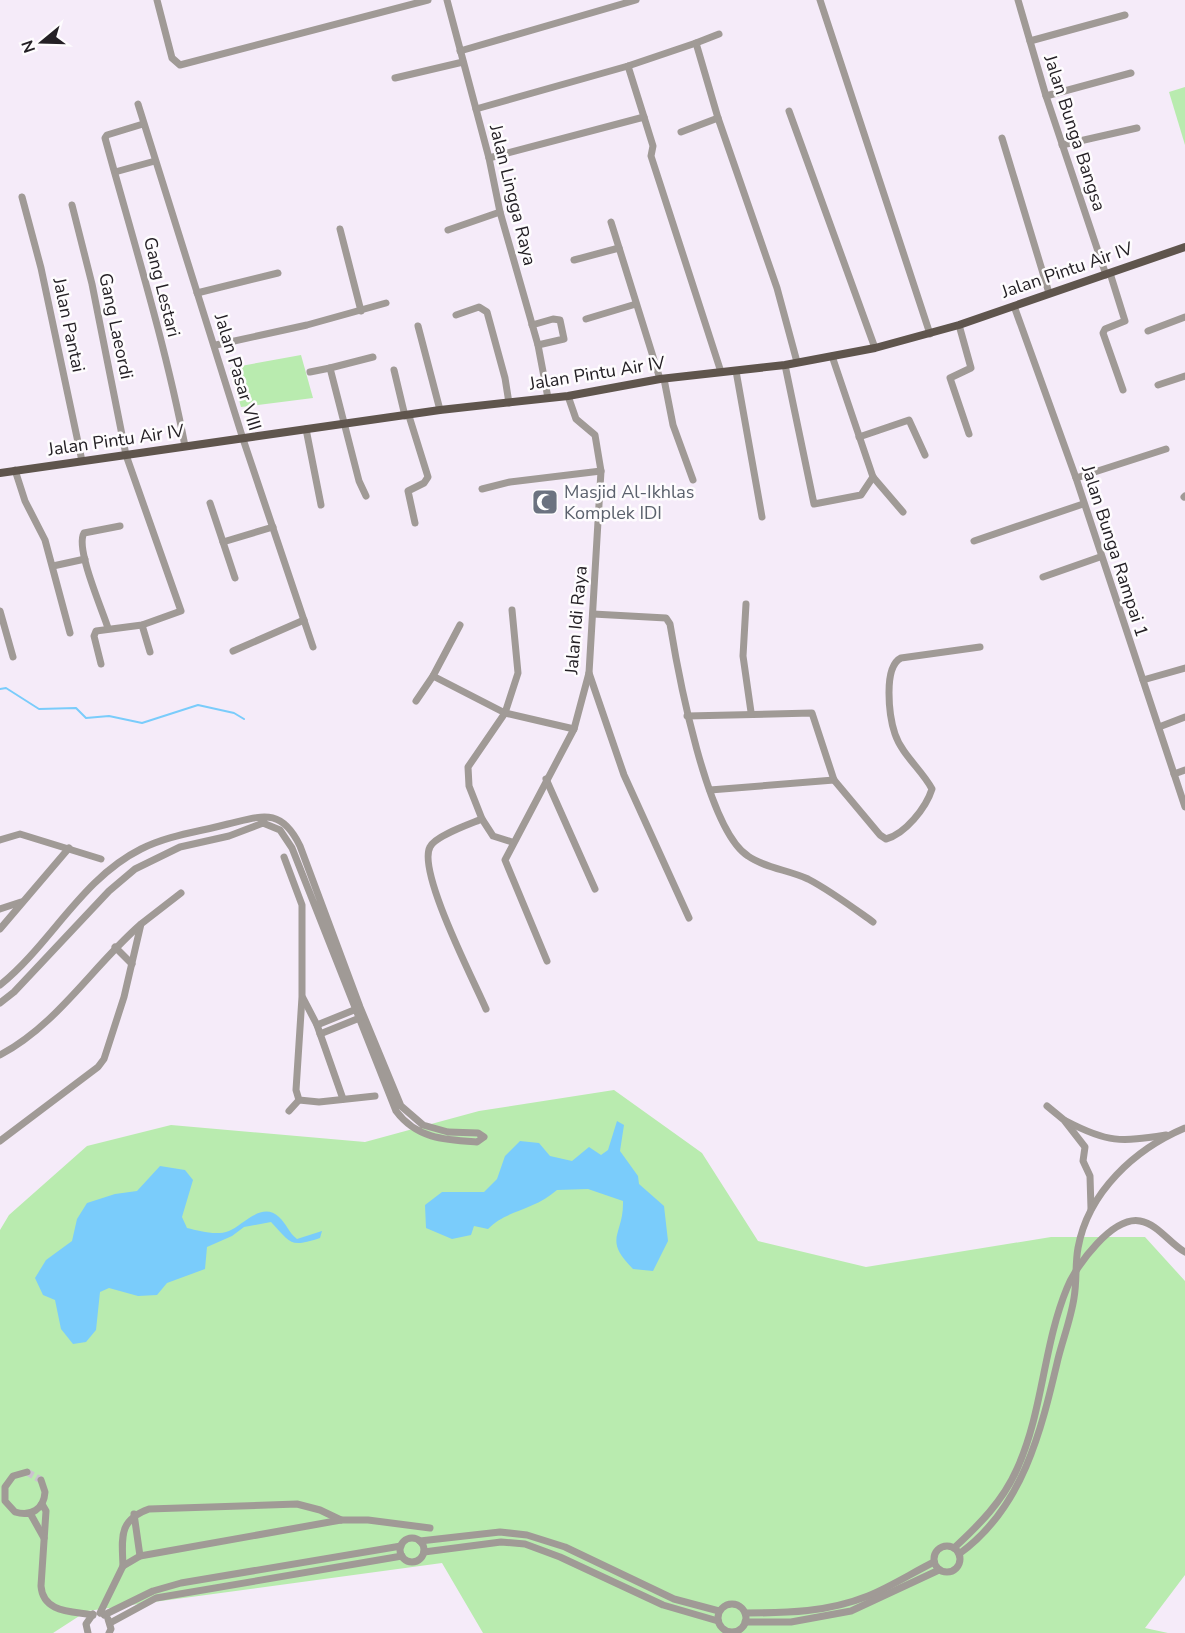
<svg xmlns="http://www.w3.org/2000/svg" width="1185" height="1633" viewBox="0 0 1185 1633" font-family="'Nunito Sans',sans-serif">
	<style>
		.green { fill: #b9ebaf }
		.water { fill: #7accfb }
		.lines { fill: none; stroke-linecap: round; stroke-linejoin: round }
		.stream { stroke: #7accfb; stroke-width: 2 }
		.minor-tunnel { stroke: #cbc2cf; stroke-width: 7; stroke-dasharray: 7 3.5; stroke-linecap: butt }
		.minor { stroke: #a09a96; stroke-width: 7 }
		.major { stroke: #5f554d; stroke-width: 8 }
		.labels { text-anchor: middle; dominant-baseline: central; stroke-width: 5; stroke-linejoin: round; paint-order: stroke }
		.street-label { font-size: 18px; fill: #242025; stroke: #fefcfe }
		.worship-label { font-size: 18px; fill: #5b616d; stroke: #fefcfe; text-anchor: start }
	</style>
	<rect width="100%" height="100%" fill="#f5ebf9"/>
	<!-- green -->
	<g class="green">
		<polygon points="1185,87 1185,145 1169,92"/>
		<polygon points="301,355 313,398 241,407 230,368"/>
		<polygon points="614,1090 702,1153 758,1241 866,1267 1051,1237 1145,1237 1185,1281 1185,1575 1145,1628 1168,1633 483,1633 442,1563 87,1611 53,1633 0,1633 0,1230 9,1215 87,1146 171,1125 365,1142 479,1111"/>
	</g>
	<!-- water -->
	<g class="water">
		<path d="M617 1121 624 1125 620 1151 638 1176 639 1184 664 1206 668 1241 653 1271 633 1269C602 1238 624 1236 623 1201L588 1189 557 1190C533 1211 506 1210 488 1229L474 1226 471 1235 452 1239 426 1228 425 1205 442 1192H484L497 1179 505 1156 520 1141 539 1143 550 1156 572 1161 589 1147 601 1155 608 1150Z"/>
		<path d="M160 1166 185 1170 193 1180 182 1217 187 1228C200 1231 216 1236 229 1231 243 1225 262 1201 279 1217 286 1223 289 1233 297 1239L322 1231 320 1238C289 1248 291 1243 271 1222L244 1227 232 1236 207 1247 205 1269 167 1283 157 1295 138 1296 109 1288 100 1292 96 1330 86 1342 73 1344 61 1329 55 1300 43 1295 35 1278 46 1260 72 1241 77 1219 87 1203 115 1194 137 1191Z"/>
	</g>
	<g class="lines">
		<!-- stream -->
		<polyline class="stream" points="0,689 6,688 39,709 76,708 86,718 109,716 142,723 198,705 234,713 244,719"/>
		<!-- minor-tunnel -->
		<polyline class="minor-tunnel" points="27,1472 41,1480"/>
		<!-- minor -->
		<g class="minor">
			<polyline points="157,0 172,58 180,65 428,0"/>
			<polyline points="447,0 489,158 500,212 538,345 548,398"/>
			<polyline points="820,0 930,334"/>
			<polyline points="1018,0 1046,96 1106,275"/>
			<polyline points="1030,41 1125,15"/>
			<polyline points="696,43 719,34"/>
			<polyline points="460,51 636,0"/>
			<polyline points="628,66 644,117"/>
			<polyline points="395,78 463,62"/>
			<polyline points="1046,96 1131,73"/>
			<polyline points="138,104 243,439 313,647"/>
			<polyline points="476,109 628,66 696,43 718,118 777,288 797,362"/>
			<polyline points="789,111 875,348"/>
			<path d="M143 124 107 135 105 138C133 240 165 342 185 446"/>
			<polyline points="681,132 718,118"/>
			<polyline points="1002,138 1049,293"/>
			<polyline points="1062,145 1137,128"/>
			<polyline points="489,158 644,117 653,146 651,156 721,372"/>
			<polyline points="115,172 155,161"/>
			<polyline points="22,197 41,268 82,461"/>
			<polyline points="72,205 92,284 126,455 181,611 142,625 96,631 94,636 101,664"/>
			<polyline points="611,222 660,379"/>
			<polyline points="340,229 361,311"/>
			<polyline points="448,230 500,212"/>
			<polyline points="574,260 619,248"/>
			<polyline points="1110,273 1125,321 1105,329 1103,333 1123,390"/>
			<polyline points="197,293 278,273"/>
			<polyline points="1014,306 1076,478 1185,807"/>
			<polyline points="456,315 479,307 487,312 505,378 509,403"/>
			<polyline points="586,319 636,304"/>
			<polyline points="532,325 553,319 560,320 564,339 538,345"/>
			<polyline points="959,325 971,368 950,378 969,434"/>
			<polyline points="418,326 440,410"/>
			<polyline points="1148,331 1185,317"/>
			<polyline points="216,345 307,325 386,303"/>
			<polyline points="832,356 873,477 903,512"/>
			<polyline points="785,365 814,504 861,495 873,477"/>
			<polyline points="394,370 405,416"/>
			<polyline points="736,371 762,517"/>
			<polyline points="310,372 330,368"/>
			<polyline points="664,379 673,425 693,480"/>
			<polyline points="1158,385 1185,376"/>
			<polyline points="409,416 428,477 424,483 408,491 415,523"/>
			<polyline points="306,429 321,505"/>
			<polyline points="859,437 909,420 925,455"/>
			<polyline points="15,470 25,501 45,540 70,633"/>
			<polyline points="1076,478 1166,449"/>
			<polyline points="482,489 510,482 601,471"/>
			<polyline points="366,496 359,481 330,368 373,357"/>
			<polyline points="1184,497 1185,496"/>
			<polyline points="210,503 235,578"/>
			<polyline points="974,541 1083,504"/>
			<polyline points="223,542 273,527"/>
			<polyline points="53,566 85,559"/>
			<polyline points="1043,577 1100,557"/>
			<polyline points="746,604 743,656 751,712"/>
			<polyline points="0,611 13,657"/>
			<path d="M593 614 666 618 670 624C678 673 707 830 748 856 765 868 789 870 808 879 831 891 852 907 873 922"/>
			<polyline points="142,625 150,652"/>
			<path d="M108 628C102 609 75 548 84 533L120 526"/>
			<polyline points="233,651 304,620"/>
			<polyline points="589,673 624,775 689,918"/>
			<polyline points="433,676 505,713 574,729"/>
			<polyline points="1143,680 1185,668"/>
			<polyline points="416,701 433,676 460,625"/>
			<path d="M687 716 812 713 834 780 880 835 886 839C905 834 926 808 932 789 922 770 902 755 895 734 889 716 883 667 901 658L980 647"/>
			<polyline points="1159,727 1185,717"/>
			<polyline points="1174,774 1185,770"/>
			<polyline points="546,779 595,889"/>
			<polyline points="710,790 834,780"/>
			<polyline points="482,819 469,786 468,767 505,713 518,673 512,610"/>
			<polyline points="0,840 20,834 101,859"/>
			<polyline points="284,857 302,905 302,997 296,1090 299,1100 319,1102 375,1096"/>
			<polyline points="0,909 21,902"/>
			<polyline points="0,929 69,848"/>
			<polyline points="115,947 132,964"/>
			<polyline points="547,961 505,860 574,729 589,673 601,471 595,435 576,419 568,396"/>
			<path d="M0 985C51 944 81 879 141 849 169 835 198 832 228 824 262 816 281 807 300 846L360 1007 401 1106 423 1125 448 1132 478 1133 484 1137 477 1142C445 1140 417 1139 396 1111L292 848 280 830 263 823 229 836 180 847 135 869 109 891 14 992 0 1003"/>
			<polyline points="303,998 317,1025 343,1099"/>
			<path d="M486 1009C474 981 417 871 430 847 435 836 470 824 482 819L493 836 512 842"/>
			<polyline points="317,1025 359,1008"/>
			<polyline points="320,1034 362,1017"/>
			<path d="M0 1055C57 1025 92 967 140 925"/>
			<polyline points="1047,1106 1064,1120 1085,1147 1083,1161 1090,1176 1091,1209"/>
			<polyline points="289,1111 299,1100"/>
			<path d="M1066 1121C1108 1143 1120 1142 1166 1135"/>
			<polyline points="0,1141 98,1067 104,1059 124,997 141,924 181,893"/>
			<path d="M27 1472 13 1476 5 1487V1501L15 1512C31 1517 44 1509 45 1492L41 1480"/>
			<path d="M42 1504 46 1511 41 1586C43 1613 72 1611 93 1615"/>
			<polyline points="30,1513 44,1538"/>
			<polyline points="134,1514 140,1556"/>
			<circle cx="412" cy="1550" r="12"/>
			<polyline points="420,1541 500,1532 527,1535 565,1547 674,1599 719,1611"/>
			<circle cx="947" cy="1559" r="13"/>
			<path d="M954 1548C979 1525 1003 1501 1017 1469 1043 1412 1043 1346 1067 1288 1076 1265 1113 1216 1140 1221 1158 1224 1170 1244 1185 1252"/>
			<polyline points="424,1552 501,1542 525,1544 560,1557 663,1605 718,1621"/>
			<path d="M959 1554C1023 1508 1041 1431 1058 1359 1063 1339 1071 1318 1074 1298 1077 1281 1075 1264 1078 1248 1088 1192 1135 1149 1185 1128"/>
			<path d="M123 1566C122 1538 118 1520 149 1509L297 1504 320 1510 341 1520"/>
			<circle cx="732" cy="1618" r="14"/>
			<polyline points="100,1613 123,1566 140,1556 341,1520 368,1520 430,1528"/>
			<path d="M745 1613C788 1613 828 1612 868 1596 890 1587 912 1573 934 1562"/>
			<polyline points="104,1615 153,1591 181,1583 401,1546"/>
			<polyline points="108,1619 111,1629 109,1633"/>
			<polyline points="745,1622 791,1622 851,1611 939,1570"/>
			<polyline points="110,1623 156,1598 402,1556"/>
			<polyline points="88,1633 86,1624 93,1614"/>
		</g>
		<!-- major -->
		<polyline class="major" points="0,473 440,410 568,396 660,379 785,365 875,348 959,325 1185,247"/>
	</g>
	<!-- icons -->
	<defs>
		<symbol id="mosque-square" viewBox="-11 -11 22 22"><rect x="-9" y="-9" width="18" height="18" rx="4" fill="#6b7280" stroke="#fefcfe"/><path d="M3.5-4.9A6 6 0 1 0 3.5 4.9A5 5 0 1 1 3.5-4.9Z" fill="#fff"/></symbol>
	</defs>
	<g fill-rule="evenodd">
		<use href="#mosque-square" x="530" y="487" width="30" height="30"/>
	</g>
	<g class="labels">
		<!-- street labels -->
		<g class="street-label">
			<text transform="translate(1075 133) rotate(72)">Jalan Bunga Bangsa</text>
			<text transform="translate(513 195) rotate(76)">Jalan Lingga Raya</text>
			<text transform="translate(1067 270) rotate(-19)">Jalan Pintu Air IV</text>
			<text transform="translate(162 287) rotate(76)">Gang Lestari</text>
			<text transform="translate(69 325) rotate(78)">Jalan Pantai</text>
			<text transform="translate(116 326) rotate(78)">Gang Laeordi</text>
			<text transform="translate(238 372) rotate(73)">Jalan Pasar VIII</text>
			<text transform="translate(597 373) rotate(-9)">Jalan Pintu Air IV</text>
			<text transform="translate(116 440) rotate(-8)">Jalan Pintu Air IV</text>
			<text transform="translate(1115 551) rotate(72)">Jalan Bunga Rampai 1</text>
			<text transform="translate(576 620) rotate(-85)">Jalan Idi Raya</text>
		</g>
		<!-- worship labels -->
		<g class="worship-label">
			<text x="564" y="492">Masjid Al-Ikhlas<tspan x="564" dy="21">Komplek IDI</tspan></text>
		</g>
	</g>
	<!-- north arrow -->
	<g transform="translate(42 42) rotate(251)" stroke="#fefcfe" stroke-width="4.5" paint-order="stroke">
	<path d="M0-4.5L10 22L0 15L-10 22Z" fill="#242025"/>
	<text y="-9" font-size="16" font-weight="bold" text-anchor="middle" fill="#242025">N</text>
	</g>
</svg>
